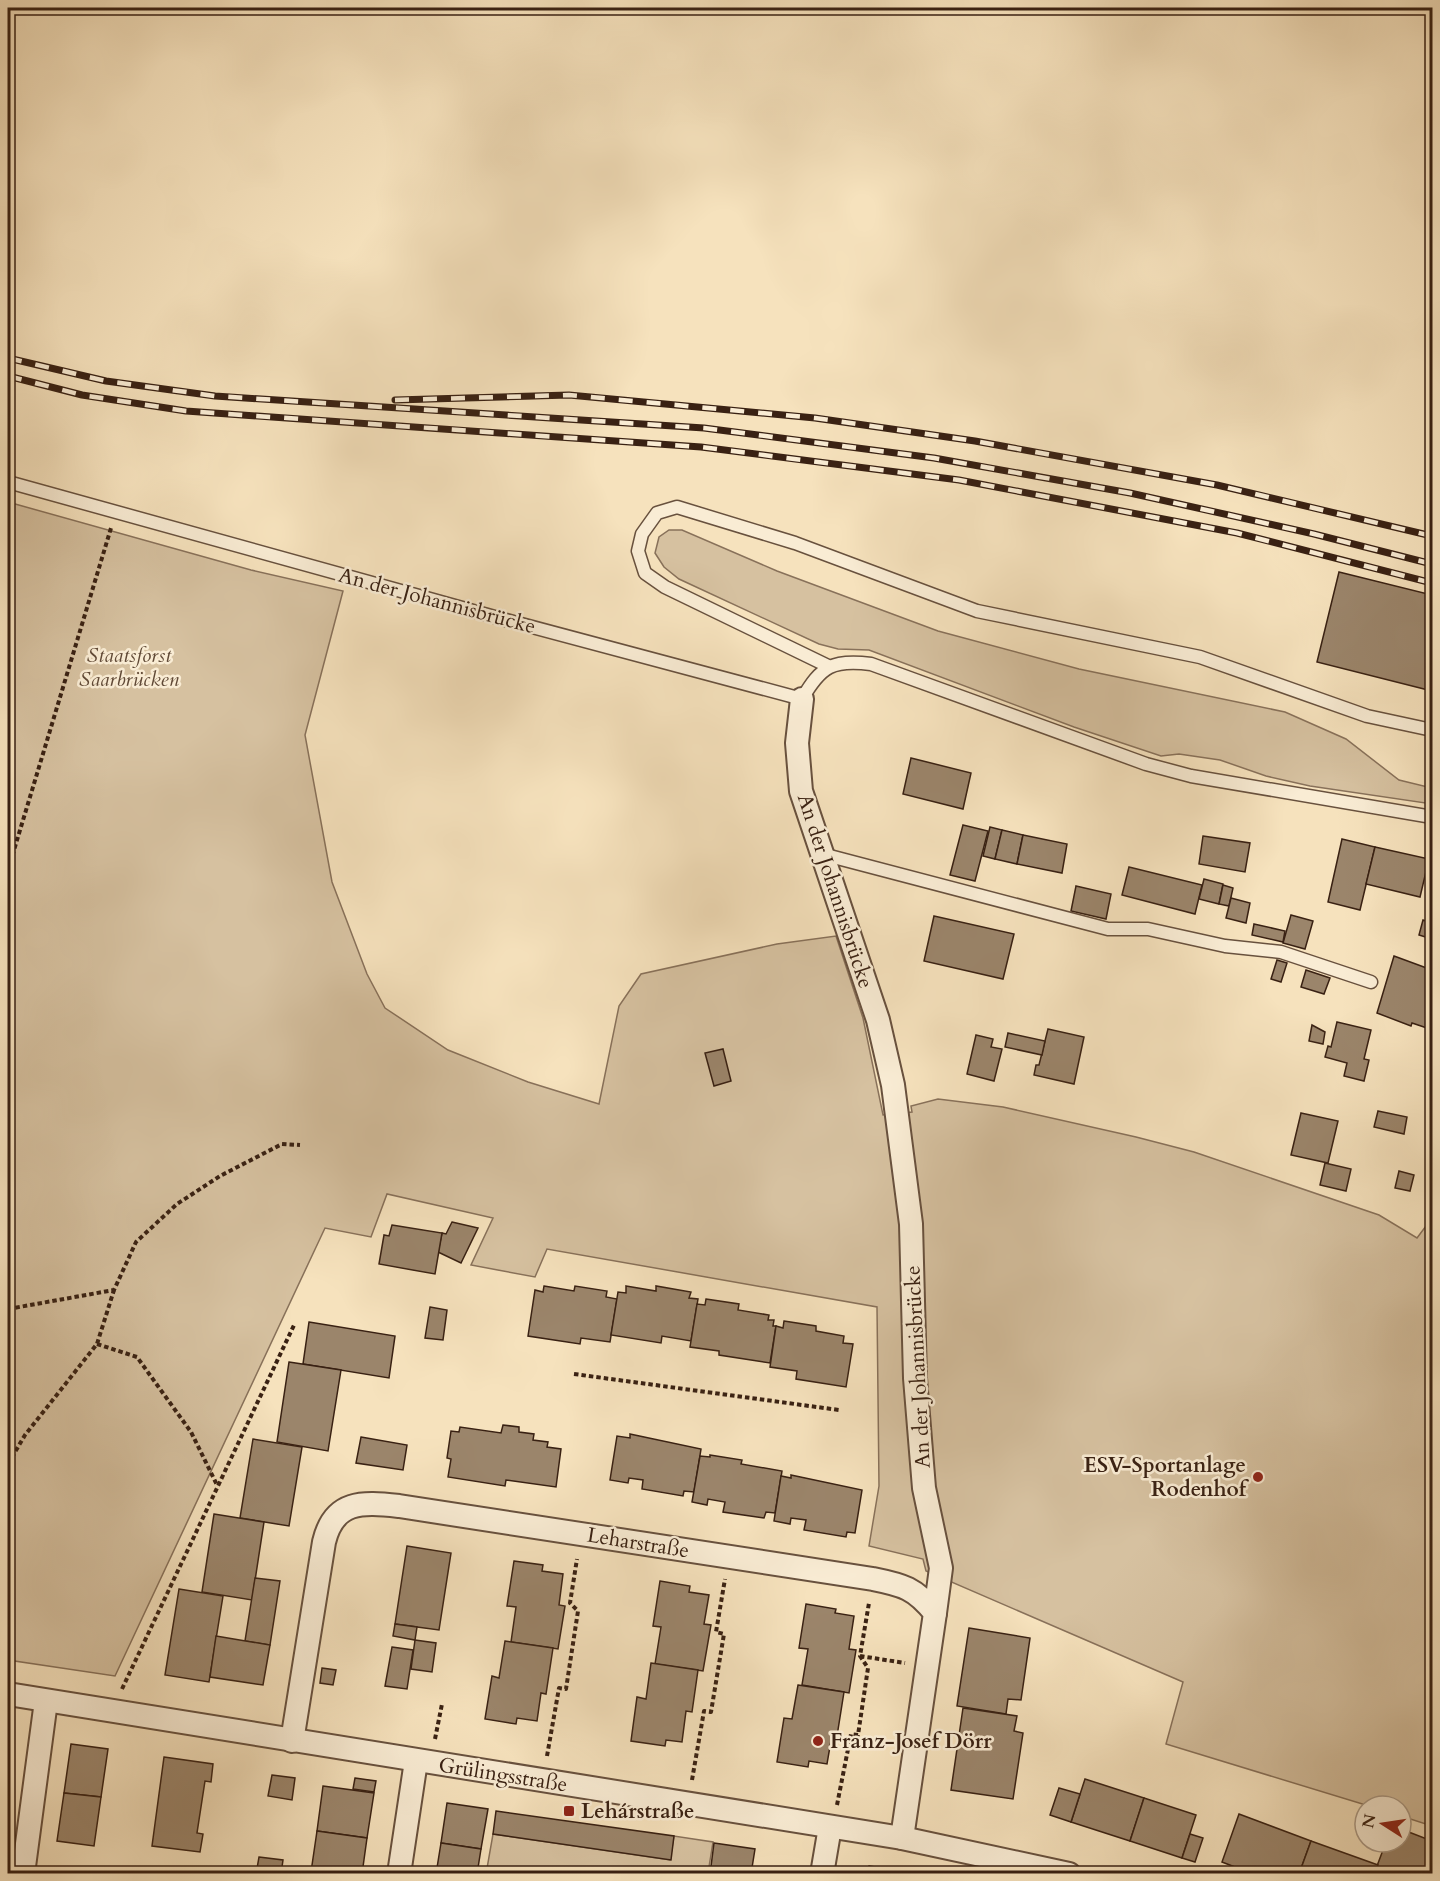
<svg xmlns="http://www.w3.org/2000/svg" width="1440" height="1881" viewBox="0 0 1440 1881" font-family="Cardo,serif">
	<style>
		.green { fill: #d6c1a0; stroke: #88715a; stroke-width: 1.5 }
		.building { fill: #9b856b; stroke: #392113; stroke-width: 1.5 }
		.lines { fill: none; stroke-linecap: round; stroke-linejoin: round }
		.lane-casing { stroke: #68513e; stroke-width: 15 }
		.street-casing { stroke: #68513e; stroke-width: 26 }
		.path { stroke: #392113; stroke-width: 4; stroke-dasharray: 4.5 3; stroke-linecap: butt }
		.lane { stroke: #f9ecd4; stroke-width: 12 }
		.street { stroke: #f9ecd4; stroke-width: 22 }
		.rail-casing { stroke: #392113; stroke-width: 7 }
		.rail { stroke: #f9ecd4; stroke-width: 4.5; stroke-dasharray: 14; stroke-linecap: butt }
		.poi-dot { fill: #8f2418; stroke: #f9ecd4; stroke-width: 2 }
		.labels { text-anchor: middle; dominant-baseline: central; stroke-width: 5; stroke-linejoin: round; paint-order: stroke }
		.street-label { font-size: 21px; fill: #392113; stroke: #f9ecd4 }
		.park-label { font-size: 21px; font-style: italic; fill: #604936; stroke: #f9ecd4 }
		.poi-label { font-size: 21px; font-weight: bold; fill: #392113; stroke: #f9ecd4; text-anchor: start }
	</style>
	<rect width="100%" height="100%" fill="#f6e2bd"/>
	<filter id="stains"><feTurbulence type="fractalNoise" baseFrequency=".00333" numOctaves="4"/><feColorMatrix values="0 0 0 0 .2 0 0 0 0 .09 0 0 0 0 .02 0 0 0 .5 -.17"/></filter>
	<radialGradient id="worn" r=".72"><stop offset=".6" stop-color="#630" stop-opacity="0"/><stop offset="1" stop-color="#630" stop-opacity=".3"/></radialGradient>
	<!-- green -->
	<g class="green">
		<polygon points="8,502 251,570 343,591 305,735 332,882 367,974 385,1008 448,1050 528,1082 599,1104 619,1006 641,974 777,944 836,936 863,1018 883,1115 912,1112 911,1106 938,1099 1003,1107 1136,1137 1194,1152 1379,1215 1417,1238 1432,1218 1432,1826 1401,1816 1401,1806 1369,1806 1166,1744 1183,1682 926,1571 923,1559 869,1546 879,1486 877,1307 547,1249 535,1277 471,1265 493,1218 387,1194 371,1237 325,1228 115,1676 8,1660"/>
		<polygon points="669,530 682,530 777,571 938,631 1079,669 1285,712 1346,739 1399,780 1432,788 1432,804 1310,786 1266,776 1220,760 1179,754 1161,756 1074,727 869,650 838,649 819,644 679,579 664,567 655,553 659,537"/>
		<polygon points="493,1834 670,1860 674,1836 713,1842 708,1873 486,1874"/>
	</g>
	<!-- building -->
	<g class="building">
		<polygon points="1339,572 1432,595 1432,691 1317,662"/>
		<polygon points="911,758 971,773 963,809 903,794"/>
		<polygon points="963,825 988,831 975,881 950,875"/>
		<polygon points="990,827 1002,830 995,859 983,856"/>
		<polygon points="1002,830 1023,835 1017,864 995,859"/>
		<polygon points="1023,835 1067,844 1062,873 1017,864"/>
		<polygon points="1203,836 1250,843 1245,872 1199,864"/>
		<polygon points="1342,839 1375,847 1360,910 1328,902"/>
		<polygon points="1375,847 1429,859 1420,897 1366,884"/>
		<polygon points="1129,867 1202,885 1195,914 1122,895"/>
		<polygon points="1204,879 1223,884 1219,904 1199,899"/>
		<polygon points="1223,885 1233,888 1229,906 1219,904"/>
		<polygon points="1076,886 1111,894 1106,919 1071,911"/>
		<polygon points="1231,898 1250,903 1246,923 1226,918"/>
		<polygon points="1291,915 1313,921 1305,949 1283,943"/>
		<polygon points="934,916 1014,934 1003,979 924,961"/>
		<polygon points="1423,920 1432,923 1432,939 1419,935"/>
		<polygon points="1254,924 1285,931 1283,942 1252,935"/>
		<polygon points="1394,956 1432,970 1427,985 1432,988 1432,1014 1427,1028 1412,1023 1411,1026 1377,1013"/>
		<polygon points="1277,960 1287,963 1281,982 1271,979"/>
		<polygon points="1306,970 1330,978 1324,994 1301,987"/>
		<polygon points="1337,1022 1371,1030 1364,1059 1369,1060 1364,1081 1344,1076 1347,1063 1325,1057 1328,1046 1331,1047"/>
		<polygon points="1312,1025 1325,1032 1323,1044 1309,1041"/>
		<polygon points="1048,1029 1084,1037 1074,1084 1034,1075 1036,1065 1039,1065"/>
		<polygon points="1008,1033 1045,1041 1042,1055 1005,1047"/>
		<polygon points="976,1035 993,1039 991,1047 1002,1049 994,1081 967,1074"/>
		<polygon points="723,1049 731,1081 714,1086 705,1053"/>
		<polygon points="1378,1111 1407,1117 1404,1134 1374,1127"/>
		<polygon points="1301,1113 1338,1121 1328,1163 1291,1155"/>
		<polygon points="1325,1163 1351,1169 1346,1191 1320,1185"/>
		<polygon points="1399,1171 1414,1175 1410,1191 1395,1188"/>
		<polygon points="452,1222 478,1228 461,1263 438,1252 442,1233 446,1234"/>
		<polygon points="392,1225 442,1233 435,1274 379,1264 384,1235 389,1236"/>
		<polygon points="544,1286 574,1291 575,1286 607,1291 606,1297 617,1299 610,1342 581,1338 580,1344 528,1336 535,1290 543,1292"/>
		<polygon points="626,1286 656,1291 656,1286 691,1292 689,1298 698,1299 691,1341 662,1336 661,1343 611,1335 618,1292 626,1293"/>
		<polygon points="706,1299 739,1304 738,1310 769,1315 768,1320 774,1320 773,1326 776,1326 770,1363 719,1355 719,1351 690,1347 697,1304 705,1305"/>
		<polygon points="430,1307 447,1310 443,1340 425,1338"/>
		<polygon points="784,1321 816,1326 816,1331 844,1336 843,1343 853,1344 846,1387 796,1379 797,1371 770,1367 776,1326 783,1328"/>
		<polygon points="309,1322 395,1336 389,1378 303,1364"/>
		<polygon points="289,1362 341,1370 328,1451 277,1442"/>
		<polygon points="503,1425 519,1427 519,1432 534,1434 533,1440 548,1442 547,1447 561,1449 556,1487 506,1480 505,1486 448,1477 451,1459 447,1458 451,1431 459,1432 460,1427 501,1433"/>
		<polygon points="630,1434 701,1449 694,1492 684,1491 683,1496 642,1489 643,1480 629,1478 628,1483 610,1480 617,1436 630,1438"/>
		<polygon points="361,1437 407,1445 403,1470 356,1463"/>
		<polygon points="253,1439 302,1447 289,1526 240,1518"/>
		<polygon points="710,1455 742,1460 741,1464 782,1471 775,1513 766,1512 764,1518 723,1512 725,1502 708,1499 707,1505 692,1502 700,1456 710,1457"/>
		<polygon points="791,1475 862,1490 855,1533 847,1532 846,1537 804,1530 806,1520 791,1518 790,1524 774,1521 781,1476 791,1478"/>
		<polygon points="214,1514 264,1522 252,1600 202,1592"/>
		<polygon points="407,1546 451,1553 439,1630 395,1624"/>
		<polygon points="514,1561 543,1565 542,1571 563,1574 559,1605 565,1606 558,1649 511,1642 516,1607 507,1606"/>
		<polygon points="255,1578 280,1581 270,1645 245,1641"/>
		<polygon points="660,1581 690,1586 689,1592 709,1595 704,1624 711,1625 703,1671 655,1664 661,1627 653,1626"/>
		<polygon points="179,1589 223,1596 209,1682 165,1675"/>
		<polygon points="806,1604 836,1609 835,1613 854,1616 849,1649 856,1650 849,1693 802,1685 808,1649 799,1648"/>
		<polygon points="395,1624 417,1627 415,1640 393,1636"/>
		<polygon points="969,1628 1030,1638 1021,1700 1008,1699 1006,1714 957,1706"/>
		<polygon points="216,1636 270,1645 263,1685 210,1677"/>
		<polygon points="415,1640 436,1643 432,1672 411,1669"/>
		<polygon points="505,1641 553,1648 546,1694 541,1693 537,1721 517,1718 516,1724 485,1719 492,1676 499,1678"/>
		<polygon points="392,1647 413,1650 407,1689 385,1686"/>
		<polygon points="651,1663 698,1670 692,1712 686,1711 682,1742 666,1740 665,1746 631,1741 637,1697 646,1699"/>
		<polygon points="322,1668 336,1670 333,1685 320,1683"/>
		<polygon points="798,1685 844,1692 837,1736 832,1735 827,1764 809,1761 808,1767 777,1762 784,1718 792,1719"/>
		<polygon points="963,1708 1017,1716 1014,1731 1023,1733 1013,1799 951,1790"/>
		<polygon points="71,1744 108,1749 101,1797 64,1793"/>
		<polygon points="164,1757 213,1764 211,1782 205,1781 197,1833 203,1834 200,1852 152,1846"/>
		<polygon points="272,1775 295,1778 292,1800 268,1796"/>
		<polygon points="355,1778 376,1781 374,1792 353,1789"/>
		<polygon points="1085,1779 1144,1798 1130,1841 1071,1822"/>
		<polygon points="323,1786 374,1793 367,1838 317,1831"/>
		<polygon points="1059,1788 1080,1794 1071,1822 1050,1815"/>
		<polygon points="64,1793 101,1797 94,1846 57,1841"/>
		<polygon points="1144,1798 1196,1815 1182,1858 1130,1841"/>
		<polygon points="447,1803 488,1809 481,1849 441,1843"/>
		<polygon points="496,1811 674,1836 671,1860 493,1834"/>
		<polygon points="1239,1814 1311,1841 1299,1874 1253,1874 1222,1862"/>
		<polygon points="1401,1829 1432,1841 1432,1874 1374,1874 1386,1842 1401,1842"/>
		<polygon points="317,1831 367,1838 362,1874 311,1872"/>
		<polygon points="1190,1834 1203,1838 1195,1862 1182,1858"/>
		<polygon points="1311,1841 1378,1865 1374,1874 1299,1874"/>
		<polygon points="441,1843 481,1849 477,1874 436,1874"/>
		<polygon points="714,1843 755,1849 751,1874 710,1874"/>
		<polygon points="259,1857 283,1860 281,1874 256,1874"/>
		<polygon points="869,1866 908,1872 908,1874 868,1874"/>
	</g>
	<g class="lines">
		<defs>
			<g id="lane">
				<path d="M8 482 502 619 802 699C821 666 833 659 871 664L1146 764 1191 776 1432 817"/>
				<polyline points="828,666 665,587 645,573 638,551 642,534 657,513 677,507 795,543 977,611 1200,657 1367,716 1432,730"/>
				<polyline points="822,854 1108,929 1148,929 1225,946 1281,952 1371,982"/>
			</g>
			<g id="street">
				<polyline points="802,699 797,743 801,791 878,1020 893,1085 911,1224 915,1378 924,1488 941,1568 935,1613"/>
				<polyline points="8,1694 902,1838 1069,1874"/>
				<path d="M292 1741 324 1542C334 1500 362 1502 399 1506L873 1579C903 1585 915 1588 935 1613L902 1838"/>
				<polyline points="23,1874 46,1701"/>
				<polyline points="399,1874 416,1761"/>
				<polyline points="822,1874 830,1827"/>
			</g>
		</defs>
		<!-- lane casing -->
		<use href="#lane" class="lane-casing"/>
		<!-- street casing -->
		<use href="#street" class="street-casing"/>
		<!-- path -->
		<g class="path">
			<polyline points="8,870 111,528"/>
			<polyline points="8,1309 114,1290 136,1242 177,1204 220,1176 282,1144 300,1145"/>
			<polyline points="97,1344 137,1357 191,1432 217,1485"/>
			<polyline points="574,1374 839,1410"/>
			<polyline points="8,1464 25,1435 97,1344 114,1290"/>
			<polyline points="860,1656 905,1663"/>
			<polyline points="122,1689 295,1323"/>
			<polyline points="435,1739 442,1704"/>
			<polyline points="547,1756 559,1688 566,1689 578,1611 570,1603 577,1559"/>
			<polyline points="692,1780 704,1711 711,1712 724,1634 716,1632 725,1579"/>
			<polyline points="837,1805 851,1734 858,1735 868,1668 860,1656 869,1603"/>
		</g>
		<!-- lane -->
		<use href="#lane" class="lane"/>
		<!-- street -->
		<use href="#street" class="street"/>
		<defs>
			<g id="rail">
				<polyline points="8,358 106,381 215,396 704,428 934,458 1130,493 1314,534 1432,564"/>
				<polyline points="8,376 82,395 186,411 701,447 959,480 1237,533 1432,583"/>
				<polyline points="395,400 569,395 815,418 975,441 1217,485 1432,536"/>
			</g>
		</defs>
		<!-- rail casing -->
		<use href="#rail" class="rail-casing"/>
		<!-- rail -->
		<use href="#rail" class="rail"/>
	</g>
	<!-- markers -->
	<g class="poi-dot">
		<circle cx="1258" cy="1477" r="6"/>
		<circle cx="818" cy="1741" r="6"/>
		<rect x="563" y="1805" width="12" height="12" rx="3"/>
	</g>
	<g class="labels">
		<!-- street labels -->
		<g class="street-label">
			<text transform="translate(437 601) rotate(15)">An der Johannisbrücke</text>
			<text transform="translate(835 891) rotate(72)">An der Johannisbrücke</text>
			<text transform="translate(918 1367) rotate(-93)">An der Johannisbrücke</text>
			<text transform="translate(638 1543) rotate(9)">Leharstraße</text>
			<text transform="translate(503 1775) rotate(9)">Grülingsstraße</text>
		</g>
		<!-- park labels -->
		<g class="park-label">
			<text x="129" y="655">Staatsforst<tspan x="129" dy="24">Saarbrücken</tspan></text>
		</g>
		<!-- poi labels -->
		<g class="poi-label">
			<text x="1246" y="1465" text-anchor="end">ESV-Sportanlage<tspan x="1246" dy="24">Rodenhof</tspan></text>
			<text x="830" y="1741">Franz-Josef Dörr</text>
			<text x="581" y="1811">Lehárstraße</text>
		</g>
	</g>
	<!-- margin -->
	<rect width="1440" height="1881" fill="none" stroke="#f6e2bd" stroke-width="30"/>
	<rect x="9" y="9" width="1422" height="1863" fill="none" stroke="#392113" stroke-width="3"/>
	<rect x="15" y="15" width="1410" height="1851" fill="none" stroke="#392113" stroke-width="1.5"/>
	<!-- north arrow -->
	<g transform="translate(1383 1824) rotate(282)"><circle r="28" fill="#f9ecd4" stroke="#ac9b87" stroke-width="1.5"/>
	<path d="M0-4.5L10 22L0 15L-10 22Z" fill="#8f2418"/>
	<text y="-9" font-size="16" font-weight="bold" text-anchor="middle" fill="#392113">N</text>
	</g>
	<rect width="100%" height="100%" filter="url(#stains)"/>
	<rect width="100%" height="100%" fill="url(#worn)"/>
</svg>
